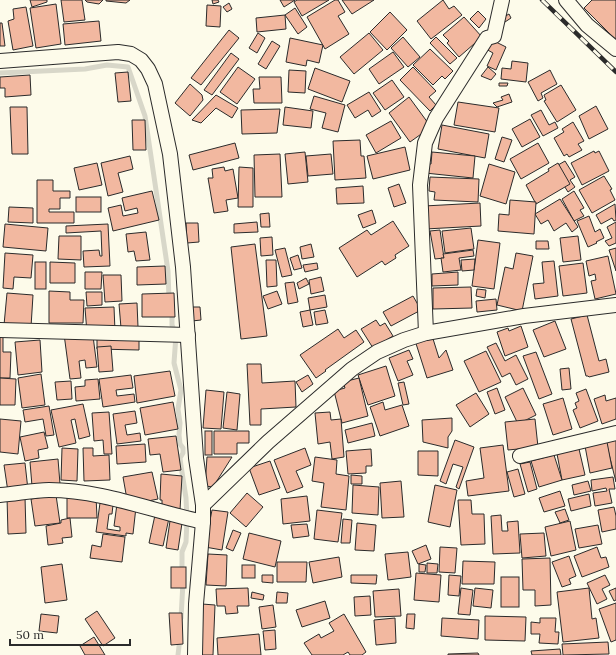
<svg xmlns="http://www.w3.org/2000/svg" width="616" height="655" viewBox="0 0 616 655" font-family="Lora,serif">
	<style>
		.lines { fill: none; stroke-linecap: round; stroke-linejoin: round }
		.stream { stroke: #d8d7c9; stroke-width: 5 }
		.building { fill: #f2b8a0; stroke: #2b2b2b }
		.street-casing { stroke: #2b2b2b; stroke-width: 16 }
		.street { stroke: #fdfbea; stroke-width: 14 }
		.rail-casing { stroke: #2b2b2b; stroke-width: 4.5 }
		.rail { stroke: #fdfbea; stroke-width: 3; stroke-dasharray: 9; stroke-linecap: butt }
	</style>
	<rect width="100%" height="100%" fill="#fdfbea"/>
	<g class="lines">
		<!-- stream -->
		<g class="stream">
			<polyline points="0,73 85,69 107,65 128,67 145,116 168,271 169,299"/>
			<polyline points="172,311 172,325 176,335 174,363 181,390 178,409 180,423 179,435 180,444 183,448 183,453 180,458 181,466 186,498 187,519 186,542 182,552 182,572"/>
			<polyline points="181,618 183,582"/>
			<polyline points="178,655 180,638"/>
		</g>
	</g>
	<!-- building -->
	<g class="building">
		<polygon points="30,0 47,0 47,2 32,7"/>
		<polygon points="61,0 82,0 85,20 64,22"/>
		<polygon points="85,0 103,0 99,4 87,2"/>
		<polygon points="106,0 130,0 126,3 106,1"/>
		<polygon points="212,0 218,0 219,2 213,4"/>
		<polygon points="280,0 295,0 284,7"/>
		<polygon points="297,0 329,0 302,16 294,2"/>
		<polygon points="335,0 338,0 345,12 338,16 349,34 325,49 307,17"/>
		<polygon points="342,0 374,0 352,14"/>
		<polygon points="443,0 449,9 454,6 462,15 431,39 417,21"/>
		<polygon points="592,0 616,0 616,40 584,8"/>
		<polygon points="229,3 232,9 227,12 223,7"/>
		<polygon points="56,4 61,44 36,48 30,8"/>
		<polygon points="207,5 221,6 220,27 206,26"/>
		<polygon points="26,7 33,46 13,50 8,21 14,19 13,9"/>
		<polygon points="295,8 307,27 298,34 285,15"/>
		<polygon points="478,11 486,19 479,28 470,19"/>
		<polygon points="390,12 407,30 387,50 370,32"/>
		<polygon points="509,14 511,18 505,22 502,18"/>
		<polygon points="285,15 286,29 257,32 256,18"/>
		<polygon points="464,17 482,37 459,57 447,43 449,41 443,35"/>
		<polygon points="99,21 101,41 65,45 63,24"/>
		<polygon points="0,23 2,23 5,46 0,46"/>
		<polygon points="229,30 239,38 201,85 191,78"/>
		<polygon points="258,33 265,38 257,53 249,48"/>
		<polygon points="369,33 383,50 354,74 340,57"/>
		<polygon points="403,37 420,57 408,67 391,48"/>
		<polygon points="436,37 457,58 450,64 430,43"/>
		<polygon points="290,38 323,45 319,63 307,60 306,66 286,62"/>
		<polygon points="490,39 506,47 496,70 487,66 493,53 486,49"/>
		<polygon points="272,41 280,46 266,69 258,64"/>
		<polygon points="430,49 453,71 445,79 442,76 433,85 413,65"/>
		<polygon points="393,52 404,67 379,84 369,69"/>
		<polygon points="231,53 239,59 212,95 204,90"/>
		<polygon points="512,61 528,63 526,82 501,79 502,68 511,69"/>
		<polygon points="238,67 255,79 237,104 220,92"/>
		<polygon points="413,67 436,91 429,97 436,105 430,111 400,80"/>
		<polygon points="488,67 496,74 491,80 481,76"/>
		<polygon points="315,68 350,81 342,102 308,89"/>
		<polygon points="289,70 306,71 305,93 288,92"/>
		<polygon points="550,70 557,84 541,93 543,98 538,101 528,82"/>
		<polygon points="128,72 131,101 118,102 115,73"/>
		<polygon points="30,75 31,95 5,97 5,88 0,88 0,77"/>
		<polygon points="259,77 281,77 282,103 254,103 253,89 260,89"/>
		<polygon points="392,80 404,97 385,110 373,93"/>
		<polygon points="499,83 508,83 507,86 499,86"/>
		<polygon points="190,84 202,95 203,100 190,116 175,103"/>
		<polygon points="561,85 576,110 557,122 544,101 546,100 544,95"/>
		<polygon points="369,92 381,111 372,117 368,110 355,118 347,105"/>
		<polygon points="509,94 512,102 497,107 493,103 503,100 501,97"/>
		<polygon points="216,95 238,108 232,118 216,108 201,123 192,120"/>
		<polygon points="314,96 345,105 338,132 322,128 326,113 310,109"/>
		<polygon points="409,97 431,127 410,142 389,113"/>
		<polygon points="458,102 499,108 495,132 454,125"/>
		<polygon points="596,106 608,129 589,139 579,116"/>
		<polygon points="10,107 27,107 28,154 12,154"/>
		<polygon points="285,107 313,111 311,128 283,125"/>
		<polygon points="280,109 277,133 242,134 241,110"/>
		<polygon points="541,110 549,125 555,122 558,128 543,136 531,115"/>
		<polygon points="530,119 540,137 522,147 512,129"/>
		<polygon points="132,120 145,120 146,150 133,150"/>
		<polygon points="391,121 401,138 376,153 366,135"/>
		<polygon points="573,122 584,141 578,144 582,150 569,157 567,154 564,156 554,138 564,132 562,129"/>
		<polygon points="442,125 489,134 485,158 438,149"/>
		<polygon points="502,137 512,140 504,162 495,159"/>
		<polygon points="360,140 361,156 364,156 366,178 335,180 333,141"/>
		<polygon points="235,143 239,158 193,170 189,155"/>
		<polygon points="538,143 549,163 521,179 510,159"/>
		<polygon points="405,147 410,170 373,179 367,156"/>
		<polygon points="594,151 595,153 599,151 609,171 582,185 571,163"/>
		<polygon points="305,152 308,182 288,184 285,154"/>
		<polygon points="432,152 475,156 473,178 425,173 426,164 431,164"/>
		<polygon points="280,154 282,197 255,197 254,155"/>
		<polygon points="331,154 333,174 308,176 306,156"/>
		<polygon points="130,156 133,169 118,173 123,192 108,196 101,163"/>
		<polygon points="565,161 575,177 570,180 575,187 568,192 553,168"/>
		<polygon points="97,163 102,185 79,190 74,168"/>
		<polygon points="558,163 570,184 536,204 526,185 549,171 548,169"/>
		<polygon points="489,164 515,172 506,204 480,196"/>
		<polygon points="224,167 225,171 233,169 238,198 226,200 228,211 214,213 208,178 213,178 212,169"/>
		<polygon points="239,167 253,168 253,207 238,207"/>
		<polygon points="604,176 612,189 610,190 615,200 592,213 579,190"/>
		<polygon points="430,177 479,179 478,202 434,200 435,192 429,191"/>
		<polygon points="37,180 53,180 53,191 70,191 70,198 60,198 60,209 49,209 49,212 74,212 74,223 37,223"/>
		<polygon points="399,184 406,203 394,207 388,188"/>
		<polygon points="363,186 364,203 337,204 336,188"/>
		<polygon points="152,191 159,220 113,231 108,208 121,205 123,216 138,213 137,208 125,211 122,198"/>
		<polygon points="574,191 584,208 580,210 584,216 574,221 562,199"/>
		<rect x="76" y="197" width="25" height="15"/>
		<polygon points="560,199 578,227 572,232 566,223 554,231 548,220 541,224 535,214"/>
		<polygon points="510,200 536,202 534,234 498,231 499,214 509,215"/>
		<polygon points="480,203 481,226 425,229 424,206"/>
		<polygon points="615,204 616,220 614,221 612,218 601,224 596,215"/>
		<polygon points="9,207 33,208 33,223 8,222"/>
		<polygon points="372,210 376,223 363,228 358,215"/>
		<polygon points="269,213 270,227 261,227 260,214"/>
		<polygon points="589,216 595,232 600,229 604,238 596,242 597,243 588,247 577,221"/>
		<polygon points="393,221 409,246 395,255 396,258 385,265 382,261 357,277 339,248 367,230 371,235"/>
		<polygon points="257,222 258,232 234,233 234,224"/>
		<polygon points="616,222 616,243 609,246 605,241 612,238 607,227"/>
		<polygon points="186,223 198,223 199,242 187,243"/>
		<polygon points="5,224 48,228 46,251 3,247"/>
		<polygon points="108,224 110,266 84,267 83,251 99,250 100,256 102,256 101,231 66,233 66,226"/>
		<polygon points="471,228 474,249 445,253 442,231"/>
		<polygon points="440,230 444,258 435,259 430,231"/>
		<polygon points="146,232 150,260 136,261 134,251 128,252 126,234"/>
		<polygon points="59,236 81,236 81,260 58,259"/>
		<polygon points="578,236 581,260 563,262 560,238"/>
		<polygon points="272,237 273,255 261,256 260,238"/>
		<polygon points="478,240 500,243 494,289 472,286"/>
		<polygon points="536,241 548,241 549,249 536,249"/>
		<polygon points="255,244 267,336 241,339 231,247"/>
		<polygon points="311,244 314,257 302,259 300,247"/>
		<polygon points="285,248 292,275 282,277 275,250"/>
		<polygon points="616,248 616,271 609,250"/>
		<polygon points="473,250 474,256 459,258 461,270 443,272 441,258 444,258 443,254"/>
		<polygon points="5,253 33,255 31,278 14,277 13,289 3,288"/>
		<polygon points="516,253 533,256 522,311 497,305 505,267 513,269"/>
		<polygon points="298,255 302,268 294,270 290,258"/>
		<polygon points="608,256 616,294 595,299 591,281 596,280 595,274 589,276 586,261"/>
		<polygon points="475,259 474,270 462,271 461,260"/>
		<polygon points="266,260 276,260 277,286 267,287"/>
		<polygon points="554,261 558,296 535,299 533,284 544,283 542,262"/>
		<rect x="35" y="262" width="11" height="27"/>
		<polygon points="50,262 75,263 75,283 50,283"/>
		<polygon points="317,263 318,269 305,272 303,265"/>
		<polygon points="583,263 587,293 563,296 559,266"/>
		<polygon points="165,266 166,284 137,285 137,267"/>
		<polygon points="85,272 102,272 101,289 85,289"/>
		<polygon points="458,272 458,285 432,286 432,274"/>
		<polygon points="103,275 121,275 122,301 105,302"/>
		<polygon points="321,277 324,291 311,294 309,280"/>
		<polygon points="306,278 309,284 299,289 297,283"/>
		<polygon points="294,282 298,302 288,304 285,283"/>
		<polygon points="471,287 472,308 433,309 433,288"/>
		<polygon points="477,289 486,290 485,298 476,296"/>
		<polygon points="49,291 70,292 70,300 84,300 83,323 49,323"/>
		<polygon points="277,291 282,304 268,309 263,296"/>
		<polygon points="86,292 102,292 102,305 87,306"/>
		<polygon points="7,293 33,295 31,327 4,325"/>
		<polygon points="174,293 175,317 142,317 142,294"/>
		<polygon points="325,295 327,307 310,310 308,298"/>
		<polygon points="413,296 421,310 391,326 383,312"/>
		<polygon points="496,299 497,310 477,312 476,301"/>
		<polygon points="137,303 138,327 121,328 119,304"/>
		<polygon points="114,307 115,331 87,333 85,308"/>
		<polygon points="191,307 200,307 201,320 192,321"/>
		<polygon points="310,310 313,325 303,327 300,312"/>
		<polygon points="325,310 328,323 316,325 314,312"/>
		<polygon points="587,315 599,361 606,359 609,372 589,377 588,376 586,376 571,319"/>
		<polygon points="376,320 380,326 385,323 393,336 373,348 361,329"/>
		<polygon points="555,321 566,349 544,357 533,330"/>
		<polygon points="429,326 439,358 446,350 453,370 427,378 412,331"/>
		<polygon points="521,326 528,347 505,356 497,332 508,328 509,331"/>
		<polygon points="338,329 344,338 356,330 364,342 325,370 326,371 316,378 300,355"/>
		<polygon points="0,334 3,334 3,352 11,352 10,378 0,378"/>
		<polygon points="64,334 93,336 97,367 86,368 85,360 79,361 81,378 70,379"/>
		<polygon points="97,336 139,337 139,350 97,349"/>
		<polygon points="40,340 42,372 18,375 15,342"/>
		<polygon points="496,343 505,361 516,355 528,379 516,385 510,373 502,377 487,347"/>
		<polygon points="111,346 113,371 99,372 97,347"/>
		<polygon points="409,350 413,359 407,361 413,375 398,381 389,358"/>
		<polygon points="486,351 501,382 479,392 464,361"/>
		<polygon points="536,352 552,394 539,399 523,356"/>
		<polygon points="247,364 261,364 262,383 295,381 296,407 261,409 261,425 250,425"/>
		<polygon points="386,366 395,396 368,405 358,375"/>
		<polygon points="569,368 571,389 562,390 560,369"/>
		<polygon points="170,371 175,396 137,403 134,376"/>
		<polygon points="41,374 45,405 22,408 18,378"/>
		<polygon points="131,375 133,388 116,390 117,396 134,394 135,402 103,407 99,379"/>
		<polygon points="308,375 313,384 302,392 296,382"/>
		<polygon points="0,378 16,379 15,405 0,405"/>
		<polygon points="359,378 368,416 342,423 334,391 345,388 343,382"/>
		<polygon points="98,379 100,399 76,401 75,387 85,386 85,380"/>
		<polygon points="71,381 72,399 57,400 55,382"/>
		<polygon points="404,382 409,404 403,405 398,383"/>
		<polygon points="497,388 505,410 495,414 487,392"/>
		<polygon points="523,388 536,415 518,424 505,397"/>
		<polygon points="586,389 598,421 580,428 573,410 577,408 575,403 579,401 576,393"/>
		<polygon points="206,390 224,392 221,429 203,428"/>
		<polygon points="227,392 240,394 237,430 223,428"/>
		<polygon points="476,393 489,414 470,427 456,405"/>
		<polygon points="605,395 606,401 616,398 616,419 602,424 594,399"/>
		<polygon points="563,398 572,429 553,435 543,404"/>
		<polygon points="173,402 178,429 145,435 140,408"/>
		<polygon points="383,402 385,410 402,405 409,426 380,436 370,407"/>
		<polygon points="83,404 90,436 79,439 75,419 71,420 76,443 59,447 51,410"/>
		<polygon points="49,406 54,435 46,436 43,419 25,422 23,410"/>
		<polygon points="135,411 137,423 125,425 127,435 140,433 141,441 117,444 113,414"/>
		<polygon points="109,412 112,454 104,454 103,440 94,441 92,413"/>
		<polygon points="330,412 331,420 341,419 344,457 332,459 330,442 318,444 315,413"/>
		<polygon points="452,418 452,431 448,437 448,448 423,442 422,420"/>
		<polygon points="0,419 21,421 18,454 0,452"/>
		<polygon points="535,419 538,447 508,450 505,422"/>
		<polygon points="372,423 375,436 348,443 345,430"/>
		<rect x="205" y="431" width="7" height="24"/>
		<polygon points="214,431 249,431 249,443 237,443 237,454 214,454"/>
		<polygon points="44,432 48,448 38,450 39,458 25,461 20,437"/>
		<polygon points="176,436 181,470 163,472 160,454 150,455 148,439"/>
		<polygon points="616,439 616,482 606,442"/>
		<polygon points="455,440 474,447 459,489 456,487 463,467 453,464 446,484 440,481"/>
		<polygon points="607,442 612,468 590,473 585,446"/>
		<polygon points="145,444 146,462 117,464 116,446"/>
		<polygon points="503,445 509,491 468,496 466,481 484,478 480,448"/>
		<polygon points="62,448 78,449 77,481 61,480"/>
		<polygon points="83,448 93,448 93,456 109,455 110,480 84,481"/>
		<polygon points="305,448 311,465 296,471 303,487 287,493 274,460"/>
		<polygon points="371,449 372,466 366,466 366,473 348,474 346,451"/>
		<polygon points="579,449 585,475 562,480 557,454"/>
		<polygon points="418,451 438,451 438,476 418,475"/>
		<polygon points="554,455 562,480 539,487 531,461"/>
		<polygon points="207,457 232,457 213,487 205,486"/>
		<polygon points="315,457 337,460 336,474 349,476 346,510 321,507 324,483 312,481"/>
		<polygon points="58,459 60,484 32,486 30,462"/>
		<polygon points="270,461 280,488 259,495 249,468"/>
		<polygon points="530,462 537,489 528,492 520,464"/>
		<polygon points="25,463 28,490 8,492 4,465"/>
		<polygon points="518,469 525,494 514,497 507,472"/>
		<polygon points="152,472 158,499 128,505 123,477"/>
		<polygon points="161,474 182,476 180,510 162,509 162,500 160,500"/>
		<polygon points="351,475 362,476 362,484 351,484"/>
		<polygon points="613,477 615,489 609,489 612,503 595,506 593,493 607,491 606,488 592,491 591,480"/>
		<polygon points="401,481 404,517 382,518 380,483"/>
		<polygon points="588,481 591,491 574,495 572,485"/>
		<polygon points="353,485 379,487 378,515 352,513"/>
		<polygon points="435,485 457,490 450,527 428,522"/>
		<polygon points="560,491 565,506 544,512 539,498"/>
		<polygon points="247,493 263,507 246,527 230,513"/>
		<polygon points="589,494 591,506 571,511 568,499"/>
		<polygon points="56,495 60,523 35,526 31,499"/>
		<polygon points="96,496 97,518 67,518 67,497"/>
		<polygon points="307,496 310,521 283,524 281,499"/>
		<polygon points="7,497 25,497 26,533 8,534"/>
		<polygon points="458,500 471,500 472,514 484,514 485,544 461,545"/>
		<polygon points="100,503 113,505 112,514 109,514 107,529 120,531 120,527 114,526 117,504 136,507 133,534 126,533 126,536 96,532"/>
		<polygon points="614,507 616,516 616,529 602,532 598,510"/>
		<polygon points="565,509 569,520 560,523 555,512"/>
		<polygon points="212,510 228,512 222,550 205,547"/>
		<polygon points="317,510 342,513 338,542 314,539"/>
		<polygon points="155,515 169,518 163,546 149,543"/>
		<polygon points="501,515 502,531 508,531 507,522 518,521 520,553 493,554 491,516"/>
		<polygon points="70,518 72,537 62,538 63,543 48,545 46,526 61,523 61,520"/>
		<polygon points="343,519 352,520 350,543 341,543"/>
		<polygon points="170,521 182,523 178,550 166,548"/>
		<polygon points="570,521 576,550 551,556 545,527"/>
		<polygon points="357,523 376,525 374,551 355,550"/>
		<polygon points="307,524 309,536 293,538 291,525"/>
		<polygon points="598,525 602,544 579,548 575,529"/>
		<polygon points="233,530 241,533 233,551 226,548"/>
		<polygon points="249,533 281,541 275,567 243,559"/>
		<polygon points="544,533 546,556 522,558 520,534"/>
		<polygon points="103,534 125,537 122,562 90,558 92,545 101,547"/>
		<polygon points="426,545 431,559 418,564 412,551"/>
		<polygon points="440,547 457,548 455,573 439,572"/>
		<polygon points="597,547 601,558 606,557 609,567 582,577 574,556"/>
		<polygon points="408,552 411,577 388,580 385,554"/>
		<polygon points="208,554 227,555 226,586 206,585"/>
		<polygon points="569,556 576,576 569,579 571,584 562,587 552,562"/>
		<polygon points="339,557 342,577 313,583 309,562"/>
		<polygon points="550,558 551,605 535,606 535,590 523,590 522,559"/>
		<polygon points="463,561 495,562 494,584 462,584"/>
		<polygon points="277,562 307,562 306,582 277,582"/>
		<polygon points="427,563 438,564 437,573 427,573"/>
		<polygon points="62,564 67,600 45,603 41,567"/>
		<polygon points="419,564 426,565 425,572 419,572"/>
		<rect x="242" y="565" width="13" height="13"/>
		<rect x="171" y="567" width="15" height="21"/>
		<polygon points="416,573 441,575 439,602 414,600"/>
		<polygon points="262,575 273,575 273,583 262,582"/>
		<polygon points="351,575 377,575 376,584 351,583"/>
		<polygon points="449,575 461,576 459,596 448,595"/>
		<polygon points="605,575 610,585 602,589 607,599 597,604 587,583"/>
		<rect x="501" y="577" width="18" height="30"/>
		<polygon points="248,588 249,606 237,606 238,613 226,614 225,606 217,606 216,589"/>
		<polygon points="461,588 473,590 470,615 458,614"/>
		<polygon points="475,588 493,590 491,608 473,606"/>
		<polygon points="589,588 592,619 596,618 599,638 563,642 557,592"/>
		<polygon points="616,588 616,600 614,601 609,591"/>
		<polygon points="399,589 401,616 375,617 373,591"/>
		<polygon points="252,592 264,595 263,600 251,598"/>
		<polygon points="277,592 288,593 287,603 276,603"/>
		<polygon points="370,596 371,615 355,616 354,597"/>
		<polygon points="325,601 330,618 302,627 296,610"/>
		<polygon points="616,603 616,640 611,642 599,609"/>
		<polygon points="202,604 215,605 213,655 200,655"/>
		<polygon points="273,605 276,627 262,629 259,607"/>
		<polygon points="97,611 115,638 103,646 85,619"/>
		<polygon points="169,613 182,613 183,644 171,645"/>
		<polygon points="41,614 59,616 57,633 39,631"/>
		<polygon points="344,614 366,652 362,655 350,655 348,652 343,655 312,655 304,643 319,634 321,638 334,631 329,623"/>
		<polygon points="407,614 415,614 414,629 406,628"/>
		<polygon points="485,616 526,617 525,641 485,640"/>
		<polygon points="395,618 396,643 376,645 374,620"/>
		<polygon points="442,618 479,620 478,639 441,636"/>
		<polygon points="540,618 556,618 555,632 559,632 558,644 539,643 540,634 531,634 531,622 540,623"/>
		<polygon points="275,630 276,649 265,650 263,631"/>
		<polygon points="259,634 261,655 218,655 217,638"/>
		<polygon points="94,637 105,655 85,655 80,646"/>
		<polygon points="608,642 609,654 563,655 562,644"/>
		<polygon points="560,649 561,655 532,655 531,651"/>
		<polygon points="478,653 479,655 448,655 448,654"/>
	</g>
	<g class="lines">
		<defs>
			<g id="street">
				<polyline points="566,0 587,25 616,49"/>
				<polyline points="0,61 118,52 131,54 141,60 148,69 155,84 170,154 183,267 196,458 203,505 203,522 196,604 195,655"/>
				<polyline points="0,330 188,335"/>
				<polyline points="426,333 420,185 425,143 436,118 487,38 494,36 502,0"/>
				<polyline points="520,456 616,433"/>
				<path d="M0 495C16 494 33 490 49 490 102 490 152 511 203 522"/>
				<polyline points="203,505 268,442 352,369 377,352 404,340 426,333 524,316 616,305"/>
			</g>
		</defs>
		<!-- street casing -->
		<use href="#street" class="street-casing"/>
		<!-- street -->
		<use href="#street" class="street"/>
		<defs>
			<polyline id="rail" points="542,0 616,72"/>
		</defs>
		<!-- rail casing -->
		<use href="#rail" class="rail-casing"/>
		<!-- rail -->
		<use href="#rail" class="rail"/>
	</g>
	<!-- scale -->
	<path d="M10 639v6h120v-6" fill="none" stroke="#2b2b2b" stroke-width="2"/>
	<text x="16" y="639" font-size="12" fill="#2b2b2b" stroke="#fdfbea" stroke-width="3" paint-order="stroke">50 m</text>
</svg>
